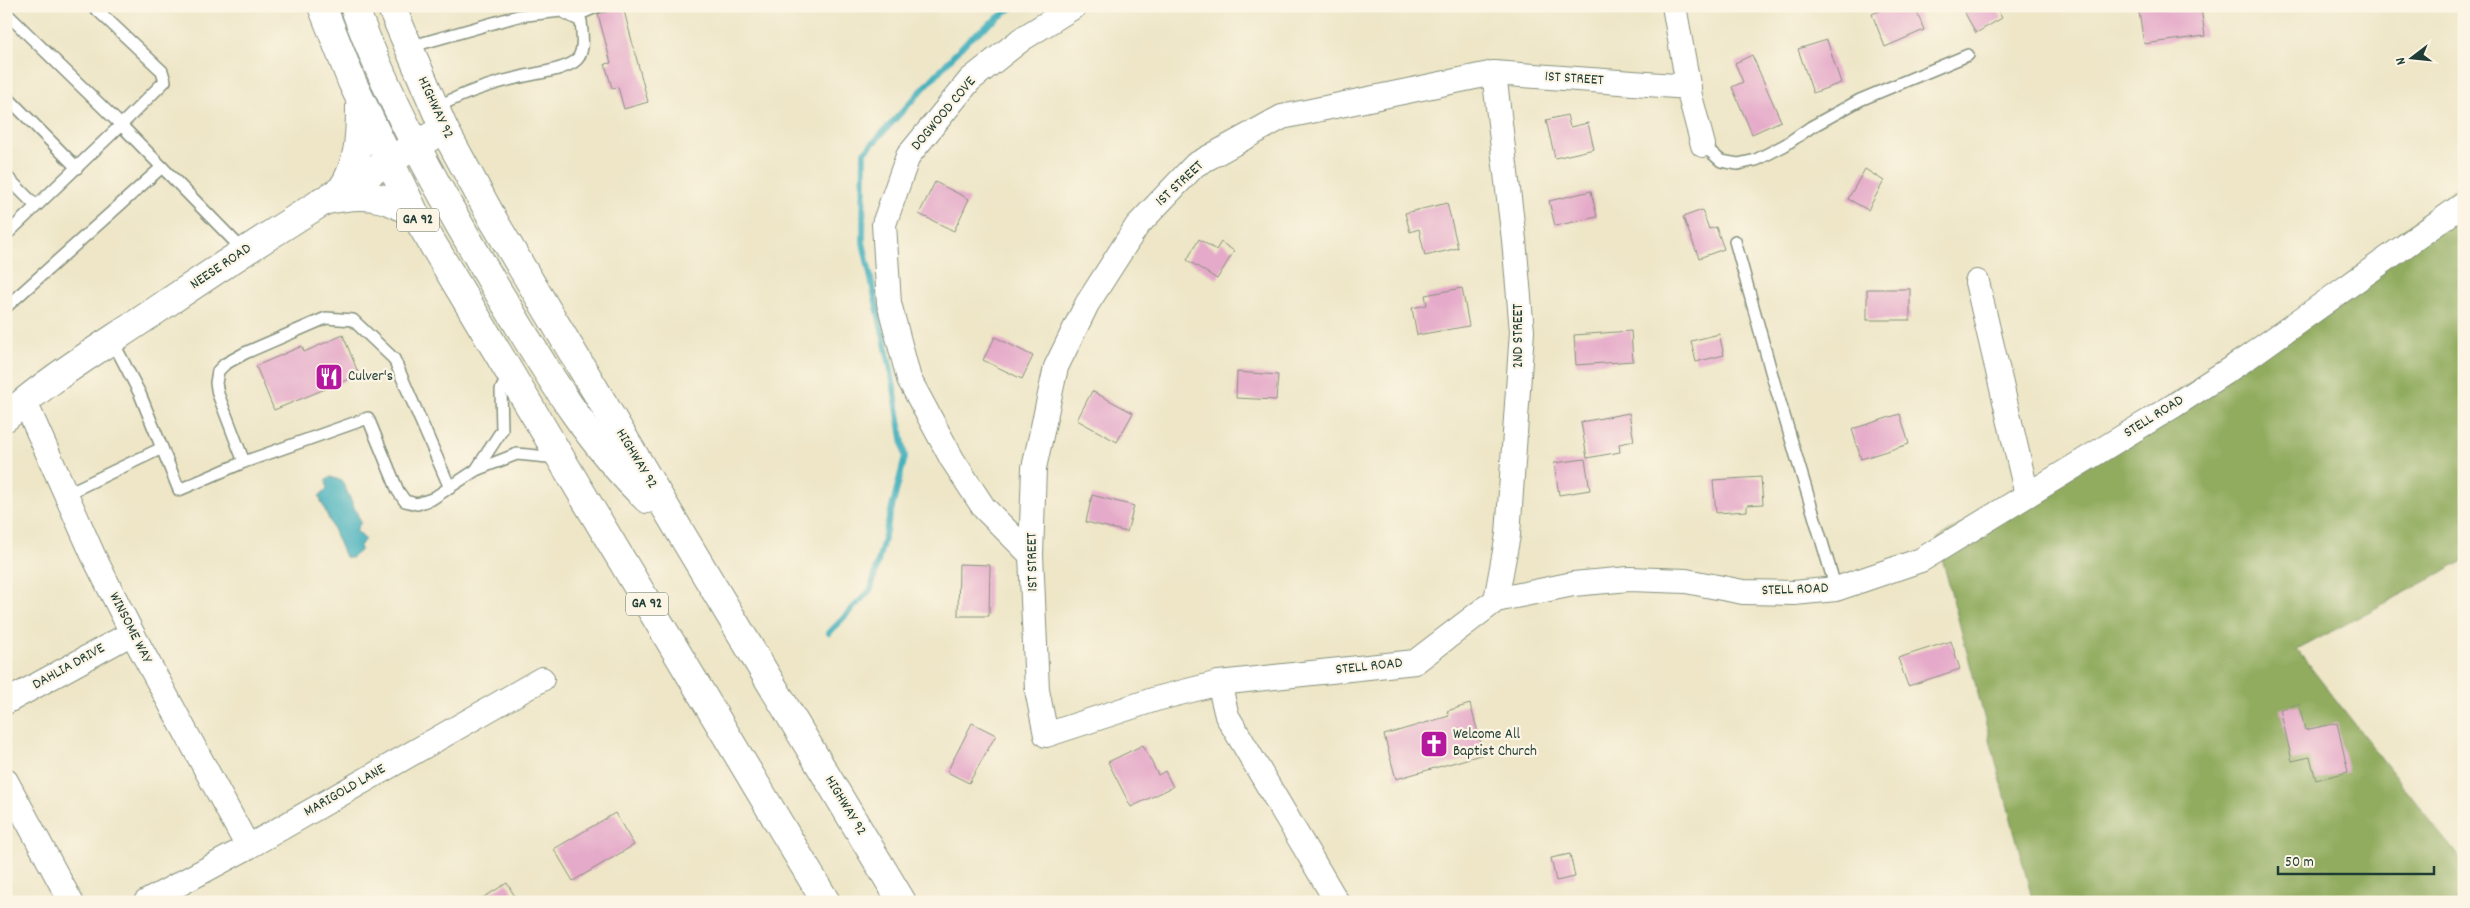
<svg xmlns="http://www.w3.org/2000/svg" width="2470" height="908" viewBox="0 0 2470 908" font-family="Dekko,sans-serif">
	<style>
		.forest { fill: #91ac5f; stroke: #58744a }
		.water { fill: #40afbc; stroke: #307678 }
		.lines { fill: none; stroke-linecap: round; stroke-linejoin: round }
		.stream { stroke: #40afbc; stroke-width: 6 }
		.building { fill: #e5aac9 }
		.service-casing { stroke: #86927e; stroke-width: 14 }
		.minor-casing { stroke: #86927e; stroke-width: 26 }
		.tertiary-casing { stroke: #86927e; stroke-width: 30 }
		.primary-casing { stroke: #86927e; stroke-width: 30 }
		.service { stroke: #fff; stroke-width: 11 }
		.minor { stroke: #fff; stroke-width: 24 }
		.tertiary { stroke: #fff; stroke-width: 28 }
		.primary { stroke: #fff; stroke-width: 28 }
		.labels { text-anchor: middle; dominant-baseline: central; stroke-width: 4.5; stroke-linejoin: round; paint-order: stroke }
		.shield { fill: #fcf5e5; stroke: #617469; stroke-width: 1 }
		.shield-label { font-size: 14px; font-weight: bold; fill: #1f3d34 }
		.street-label { font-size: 15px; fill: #1f3d34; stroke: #fcf5e5 }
		.poi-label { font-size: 15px; fill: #1f3d34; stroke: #fcf5e5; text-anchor: start }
	</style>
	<rect width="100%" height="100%" fill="#fcf5e5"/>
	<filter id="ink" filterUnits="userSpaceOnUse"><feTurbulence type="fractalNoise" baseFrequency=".02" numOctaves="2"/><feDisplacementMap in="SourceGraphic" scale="10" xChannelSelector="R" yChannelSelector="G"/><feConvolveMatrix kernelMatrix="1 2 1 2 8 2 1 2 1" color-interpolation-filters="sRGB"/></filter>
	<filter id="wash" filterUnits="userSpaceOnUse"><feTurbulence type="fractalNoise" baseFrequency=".0096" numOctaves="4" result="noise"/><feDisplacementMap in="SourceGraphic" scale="20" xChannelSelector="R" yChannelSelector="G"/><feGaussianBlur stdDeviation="1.12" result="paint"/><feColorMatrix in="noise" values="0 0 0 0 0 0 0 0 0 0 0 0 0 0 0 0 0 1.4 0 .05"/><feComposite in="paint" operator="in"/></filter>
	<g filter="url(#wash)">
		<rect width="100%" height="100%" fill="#eee6c7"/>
		<!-- forest -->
		<polygon class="forest" points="2464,181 2464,561 2297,650 2464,864 2464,902 2033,902 1937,539 2288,324"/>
		<!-- water -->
		<polygon class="water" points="331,477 342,481 361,522 356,530 365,539 360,546 360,551 351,558 345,557 319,496 327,488 326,480"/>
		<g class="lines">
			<!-- stream -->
			<polyline class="stream" points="829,633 871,589 905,457 892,375 863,242 864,153 969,39 1014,6"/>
		</g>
		<g id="blocks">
			<!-- building -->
			<g class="building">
				<polygon points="1890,6 1915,6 1924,30 1885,47 1872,14"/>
				<polygon points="1961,6 1995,6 2002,18 1976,33"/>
				<polygon points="2138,6 2182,6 2183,10 2201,8 2205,36 2144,44"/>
				<polygon points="623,7 648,102 624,109 618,87 612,88 605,64 611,63 598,14"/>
				<polygon points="1827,40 1841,83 1813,93 1798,49"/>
				<polygon points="1752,55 1781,121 1752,134 1732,87 1743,82 1735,63"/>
				<polygon points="1567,115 1570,127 1588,123 1594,149 1555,158 1546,120"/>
				<polygon points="1865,169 1884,181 1868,210 1848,199"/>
				<polygon points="935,182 969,199 954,231 919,214"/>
				<polygon points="1591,191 1597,217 1555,226 1549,201"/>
				<polygon points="1447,203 1458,248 1425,256 1419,229 1410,232 1405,213"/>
				<polygon points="1702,210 1709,229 1716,227 1724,249 1699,258 1683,217"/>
				<polygon points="1199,239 1216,250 1221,242 1234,251 1217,279 1187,260"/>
				<polygon points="1462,288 1469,326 1417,335 1412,308 1427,305 1425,295"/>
				<rect x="1867" y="289" width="43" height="31"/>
				<polygon points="1631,331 1633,361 1576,365 1574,335"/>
				<polygon points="1719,334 1724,355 1696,362 1691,341"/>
				<polygon points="343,335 359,375 274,410 256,366 302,346 304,352"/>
				<polygon points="995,337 1033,356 1022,379 983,360"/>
				<polygon points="1237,372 1278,375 1276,400 1236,398"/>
				<polygon points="1092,391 1133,413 1117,442 1077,420"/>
				<polygon points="1629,413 1634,441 1619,444 1620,452 1587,458 1581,422"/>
				<polygon points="1900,414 1909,444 1861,459 1852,429"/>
				<polygon points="1585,459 1590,490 1559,495 1554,463"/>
				<polygon points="1761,477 1763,504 1747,505 1747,511 1716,513 1713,480"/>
				<polygon points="1092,495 1134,506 1127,532 1086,522"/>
				<polygon points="959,564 990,565 989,616 958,616"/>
				<polygon points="1951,641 1960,669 1908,686 1898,658"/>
				<polygon points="1470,704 1484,754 1396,779 1384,735 1449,716 1447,711"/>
				<polygon points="2299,704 2305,730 2337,723 2348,772 2316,780 2310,757 2292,761 2280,709"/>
				<polygon points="972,723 996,735 969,783 947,772"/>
				<polygon points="1143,745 1158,775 1165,771 1173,787 1131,807 1108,762"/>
				<polygon points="615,813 634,845 573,881 554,849"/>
				<polygon points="1570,854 1575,877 1556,881 1551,858"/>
				<polygon points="507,883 518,902 476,902"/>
			</g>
		</g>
	</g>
	<g filter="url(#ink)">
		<use href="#blocks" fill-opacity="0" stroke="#86927e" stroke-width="1"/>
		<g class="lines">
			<defs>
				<g id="service">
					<polyline points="6,13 121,125 165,81 162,71 93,6"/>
					<polyline points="573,17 598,6"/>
					<path d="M409 47 518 16 561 11 581 21C582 34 586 54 574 62 560 71 537 73 521 77 490 84 462 93 434 109"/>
					<polyline points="6,96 77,168"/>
					<polyline points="1703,145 1721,161 1738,164 1756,160 1785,145 1811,127 1860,100 1968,55"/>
					<polyline points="6,176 36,206"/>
					<polyline points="6,235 121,125 244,251"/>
					<polyline points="1735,241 1774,382 1836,589"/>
					<polyline points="6,307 162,167"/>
					<polyline points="112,340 140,394 179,490 244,462 368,418 398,491 405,501 417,504 432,499 476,470 517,454 558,458"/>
					<polyline points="244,462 218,394 216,383 218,371 225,364 245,353 326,318 353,320 394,359 450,488"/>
					<polyline points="476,470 502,430 501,390 509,374"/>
					<polyline points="66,494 162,448"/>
				</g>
				<g id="minor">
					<polyline points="1674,6 1690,96 1703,145"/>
					<polyline points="1494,73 1514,240 1522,331 1508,535 1496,600"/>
					<polyline points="1689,87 1494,73 1282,117 1195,165 1137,226 1087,304 1056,367 1034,468 1031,555 1037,690 1046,735 1156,699 1219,683 1415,662 1496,600 1573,584 1629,579 1686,581 1743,592 1794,593 1836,589 1921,560 2175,405 2247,358 2464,204"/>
					<polyline points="1977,282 2027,495"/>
					<polyline points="25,402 93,555 132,633 248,847"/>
					<polyline points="1031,555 984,508 952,459 909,379 889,303 884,224 908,156 970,80 1022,39 1075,6"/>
					<polyline points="1219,683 1227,716 1337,902"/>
					<polyline points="6,702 132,633"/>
					<polyline points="6,781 71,902"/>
					<polyline points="146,902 248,847 542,679"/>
				</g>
				<path id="tertiary" d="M6 417C52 376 107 344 158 309 251 246 346 185 444 129"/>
				<g id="primary">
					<polyline points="322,6 352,82 416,216 826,902"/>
					<path d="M354 6C391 108 444 200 499 293 543 365 585 440 647 499"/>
					<polyline points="391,6 444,129 495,223 902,902"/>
					<path d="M342 189C359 164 360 137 360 107"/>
					<path d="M322 201C359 193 384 192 416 216"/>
				</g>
			</defs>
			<!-- service casing -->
			<use href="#service" class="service-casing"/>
			<!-- minor casing -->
			<use href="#minor" class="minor-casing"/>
			<!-- tertiary casing -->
			<use href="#tertiary" class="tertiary-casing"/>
			<!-- primary casing -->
			<use href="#primary" class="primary-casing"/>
			<!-- service -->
			<use href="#service" class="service"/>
			<!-- minor -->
			<use href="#minor" class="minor"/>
			<!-- tertiary -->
			<use href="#tertiary" class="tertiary"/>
			<!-- primary -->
			<use href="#primary" class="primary"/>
		</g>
	</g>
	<!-- icons -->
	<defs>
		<symbol id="restaurant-square" viewBox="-11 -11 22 22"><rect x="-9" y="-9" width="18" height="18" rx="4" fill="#b5179e" stroke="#fcf5e5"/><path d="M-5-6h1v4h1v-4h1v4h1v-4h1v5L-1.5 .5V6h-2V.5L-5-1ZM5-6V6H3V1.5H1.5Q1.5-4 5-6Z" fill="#fff"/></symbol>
		<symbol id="church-square" viewBox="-11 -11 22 22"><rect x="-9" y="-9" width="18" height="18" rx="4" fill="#b5179e" stroke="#fcf5e5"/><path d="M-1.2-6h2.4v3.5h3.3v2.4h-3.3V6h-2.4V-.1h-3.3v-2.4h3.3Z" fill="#fff"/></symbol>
	</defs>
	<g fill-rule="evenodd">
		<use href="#restaurant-square" x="313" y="361" width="32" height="32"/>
		<use href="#church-square" x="1418" y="728" width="32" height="32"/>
	</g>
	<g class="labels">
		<!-- shield labels -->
		<g class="shield">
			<rect x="397" y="208.5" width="42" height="23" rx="4"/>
			<rect x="626" y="592.5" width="42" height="23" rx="4"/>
		</g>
		<g class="shield-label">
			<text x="418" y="220">GA 92</text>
			<text x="647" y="604">GA 92</text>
		</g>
		<!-- street labels -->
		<g class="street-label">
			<text transform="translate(1574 79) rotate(4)">1ST STREET</text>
			<text transform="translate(435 108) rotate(65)">HIGHWAY 92</text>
			<text transform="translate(944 114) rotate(-50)">DOGWOOD COVE</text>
			<text transform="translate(1180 184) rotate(-43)">1ST STREET</text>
			<text transform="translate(221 267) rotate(-34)">NEESE ROAD</text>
			<text transform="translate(1519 336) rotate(-90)">2ND STREET</text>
			<text transform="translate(2154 417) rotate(-32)">STELL ROAD</text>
			<text transform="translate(636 459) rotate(59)">HIGHWAY 92</text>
			<text transform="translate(1033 562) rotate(-91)">1ST STREET</text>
			<text transform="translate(1795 590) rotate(-2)">STELL ROAD</text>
			<text transform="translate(130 628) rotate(63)">WINSOME WAY</text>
			<text transform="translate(69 667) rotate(-29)">DAHLIA DRIVE</text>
			<text transform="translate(1369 667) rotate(-6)">STELL ROAD</text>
			<text transform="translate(345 791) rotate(-30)">MARIGOLD LANE</text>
			<text transform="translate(845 806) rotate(59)">HIGHWAY 92</text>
		</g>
		<!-- poi labels -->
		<g class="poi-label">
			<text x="348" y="377">Culver's</text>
			<text x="1453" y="735">Welcome All<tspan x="1453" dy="17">Baptist Church</tspan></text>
		</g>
	</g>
	<!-- margin -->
	<rect width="2470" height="908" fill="none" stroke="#fcf5e5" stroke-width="25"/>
	<!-- north arrow -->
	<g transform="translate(2412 58) rotate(254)" stroke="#fcf5e5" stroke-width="4" paint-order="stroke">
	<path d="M0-4L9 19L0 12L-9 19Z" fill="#1f3d34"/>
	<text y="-8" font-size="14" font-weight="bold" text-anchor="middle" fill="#1f3d34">N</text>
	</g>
	<!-- scale -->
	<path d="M2278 866v8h156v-8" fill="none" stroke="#1f3d34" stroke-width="2.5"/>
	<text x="2285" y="866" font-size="15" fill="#1f3d34" stroke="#fcf5e5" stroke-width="4" paint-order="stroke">50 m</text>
</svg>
